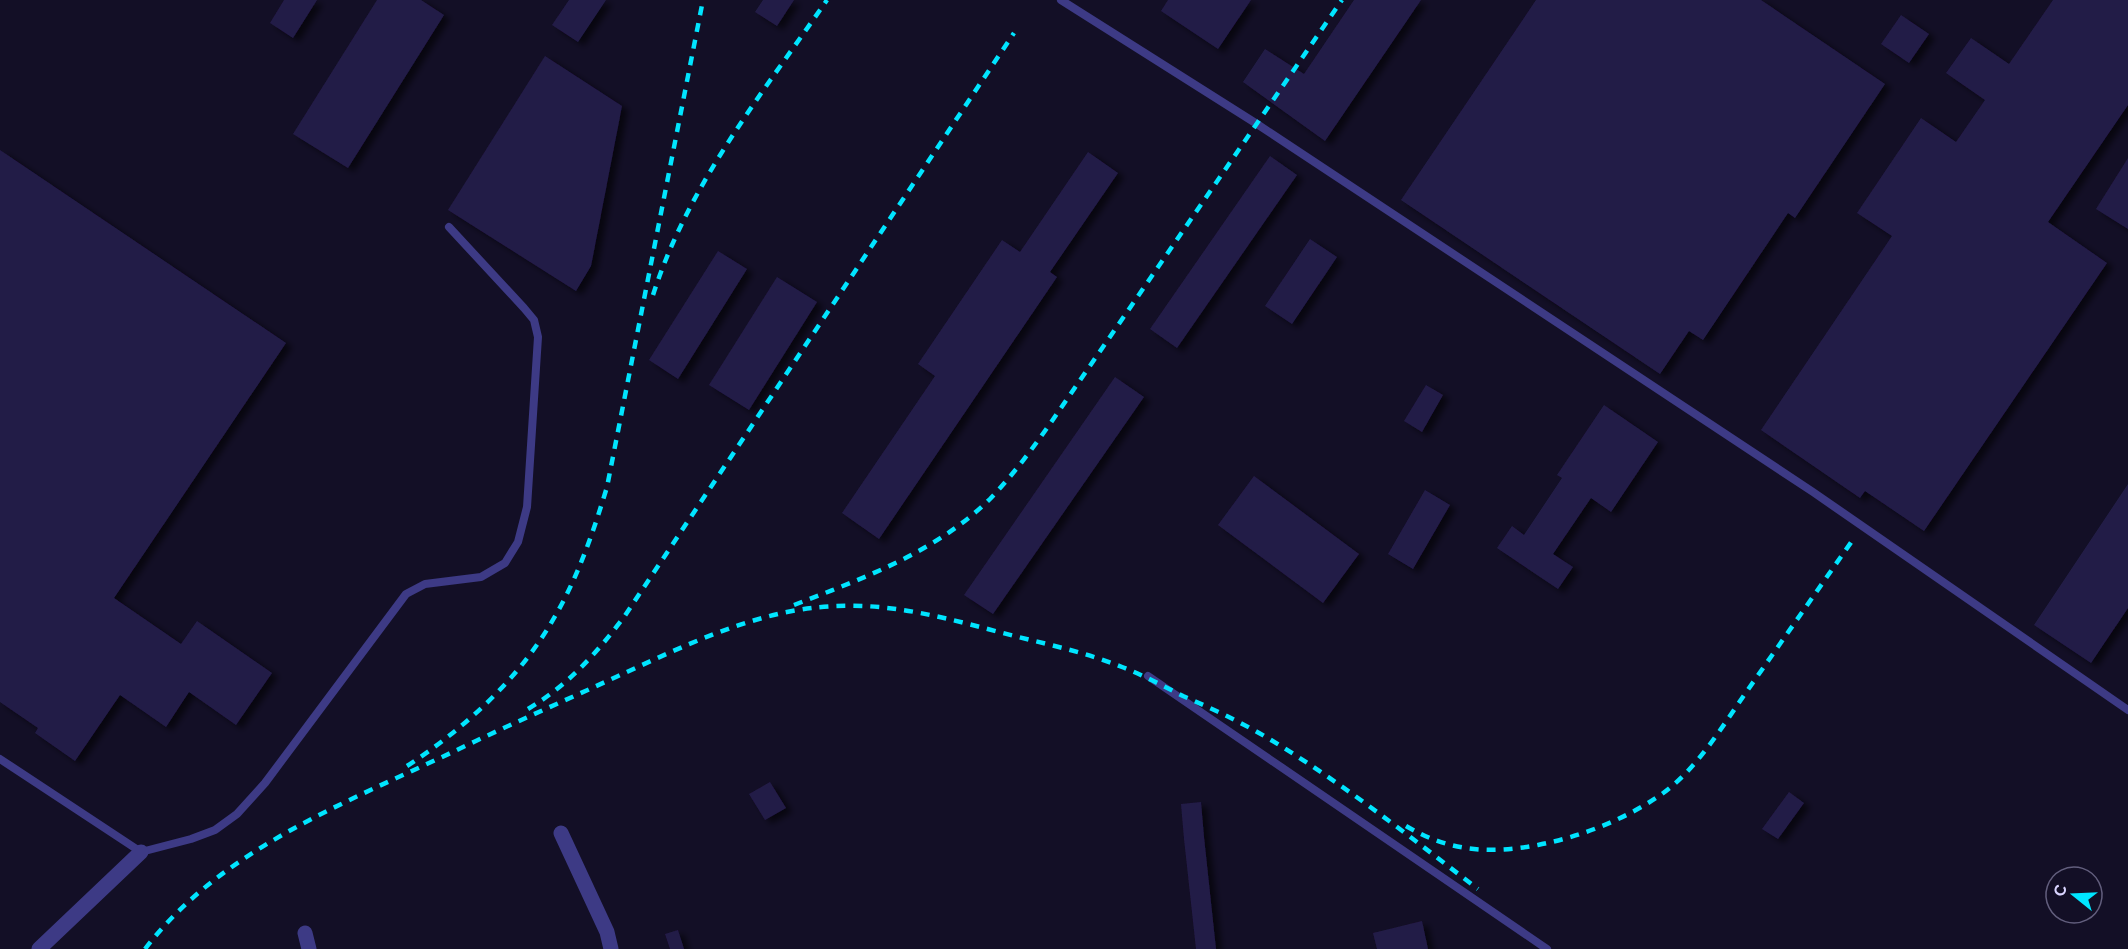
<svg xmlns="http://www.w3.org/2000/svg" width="2128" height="949" viewBox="0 0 2128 949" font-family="Raleway,sans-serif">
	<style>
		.building { fill: #241b47; filter: url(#shadow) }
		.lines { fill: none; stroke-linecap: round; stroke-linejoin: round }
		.service { stroke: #3d3a85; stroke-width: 8 }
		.minor { stroke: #3d3a85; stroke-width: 15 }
		.rail { stroke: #00e5ff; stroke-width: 4.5; stroke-dasharray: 9 8; stroke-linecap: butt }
	</style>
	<defs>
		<filter id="shadow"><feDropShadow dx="6" dy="4" stdDeviation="3" flood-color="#0009"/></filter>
	</defs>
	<rect width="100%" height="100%" fill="#130f26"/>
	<!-- building -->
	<g class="building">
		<polygon points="284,0 317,0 293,38 270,23"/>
		<polygon points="377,0 421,0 444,15 348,168 293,134"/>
		<polygon points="569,0 606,0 578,42 552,25"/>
		<polygon points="763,0 794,0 777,26 755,12"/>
		<polygon points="1168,0 1251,0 1218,49 1161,11"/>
		<polygon points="1354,0 1421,0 1325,141 1243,82 1265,49 1304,74"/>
		<polygon points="1536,0 1761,0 1885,84 1795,218 1788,213 1703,340 1689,331 1660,374 1401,200"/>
		<polygon points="2053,0 2128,0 2128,105 2048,222 2107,263 1924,531 1865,491 1860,498 1761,430 1892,236 1857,213 1921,118 1956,142 1985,100 1946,73 1971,38 2009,64"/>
		<polygon points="1901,15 1929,34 1909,63 1881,44"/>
		<polygon points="545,56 622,106 591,266 576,291 448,210"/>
		<polygon points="0,150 286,343 114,598 181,644 197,621 272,673 236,725 189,692 166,727 120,695 75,761 35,733 38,728 0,702"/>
		<polygon points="1088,152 1118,173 1050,272 1057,277 879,539 842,513 935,376 918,364 1002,240 1020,252"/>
		<polygon points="1270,156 1297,175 1177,348 1150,329"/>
		<polygon points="2128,158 2128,229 2096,209"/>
		<polygon points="1310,239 1337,257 1292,324 1265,306"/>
		<polygon points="718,251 747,269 678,379 649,360"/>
		<polygon points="777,277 817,302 749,410 709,385"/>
		<polygon points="1115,377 1144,397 993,614 964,595"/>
		<polygon points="1426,385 1443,395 1422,432 1404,421"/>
		<polygon points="1604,405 1658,442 1611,512 1591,498 1553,554 1573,567 1558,589 1497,548 1512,526 1524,535 1562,478 1557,475"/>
		<polygon points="1254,476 1359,554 1323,603 1218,525"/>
		<polygon points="2128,484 2128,608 2091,663 2034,625"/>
		<polygon points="1425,490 1450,505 1413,569 1388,554"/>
		<polygon points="770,782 786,808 765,820 749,794"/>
		<polygon points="1789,792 1804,803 1778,839 1762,829"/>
		<polygon points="1201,802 1204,837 1216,949 1196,949 1184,839 1181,804"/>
		<polygon points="1422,921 1428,949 1377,949 1373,933"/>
		<polygon points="678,930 684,949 670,949 665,934"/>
	</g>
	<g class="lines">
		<!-- service -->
		<g class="service">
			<polyline points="1061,0 1257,124 1813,492 2128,710"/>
			<polyline points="1148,676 1547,949"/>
			<polyline points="0,759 141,852 191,839 215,830 237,814 265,783 406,594 425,584 481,577 505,563 518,542 527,507 538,337 534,320 524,308 449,227"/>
		</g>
		<!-- minor -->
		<g class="minor">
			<polyline points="561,833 607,932 611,949"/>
			<polyline points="305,933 309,949"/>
			<polyline points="39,949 141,852"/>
		</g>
		<!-- rail -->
		<g class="rail">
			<path d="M653 295C688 185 762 94 827 0"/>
			<path d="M794 605C864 578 936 552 990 499 1013 475 1033 448 1052 421L1342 0"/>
			<path d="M528 709C568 685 596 654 624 617L1014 33"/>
			<path d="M407 766C464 729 520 678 554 618 578 577 593 533 607 487L703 0"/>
			<path d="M1406 826C1450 852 1490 854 1538 845 1579 837 1621 821 1656 798 1695 773 1721 728 1747 691 1782 641 1817 591 1852 541"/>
			<path d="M145 949C222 848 348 802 459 749 511 724 564 701 616 677 673 651 730 623 792 611 868 597 927 613 999 632 1040 643 1083 651 1122 667 1143 675 1163 686 1183 696 1213 709 1243 723 1271 740 1344 784 1410 837 1478 889"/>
		</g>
	</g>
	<!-- north arrow -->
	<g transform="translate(2074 895) rotate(288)"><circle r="28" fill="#130f26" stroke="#625e7d" stroke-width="1.5"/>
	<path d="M0-4.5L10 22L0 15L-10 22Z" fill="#00e5ff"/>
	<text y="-9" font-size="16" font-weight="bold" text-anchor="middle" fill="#d9d4ff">С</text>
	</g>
</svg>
